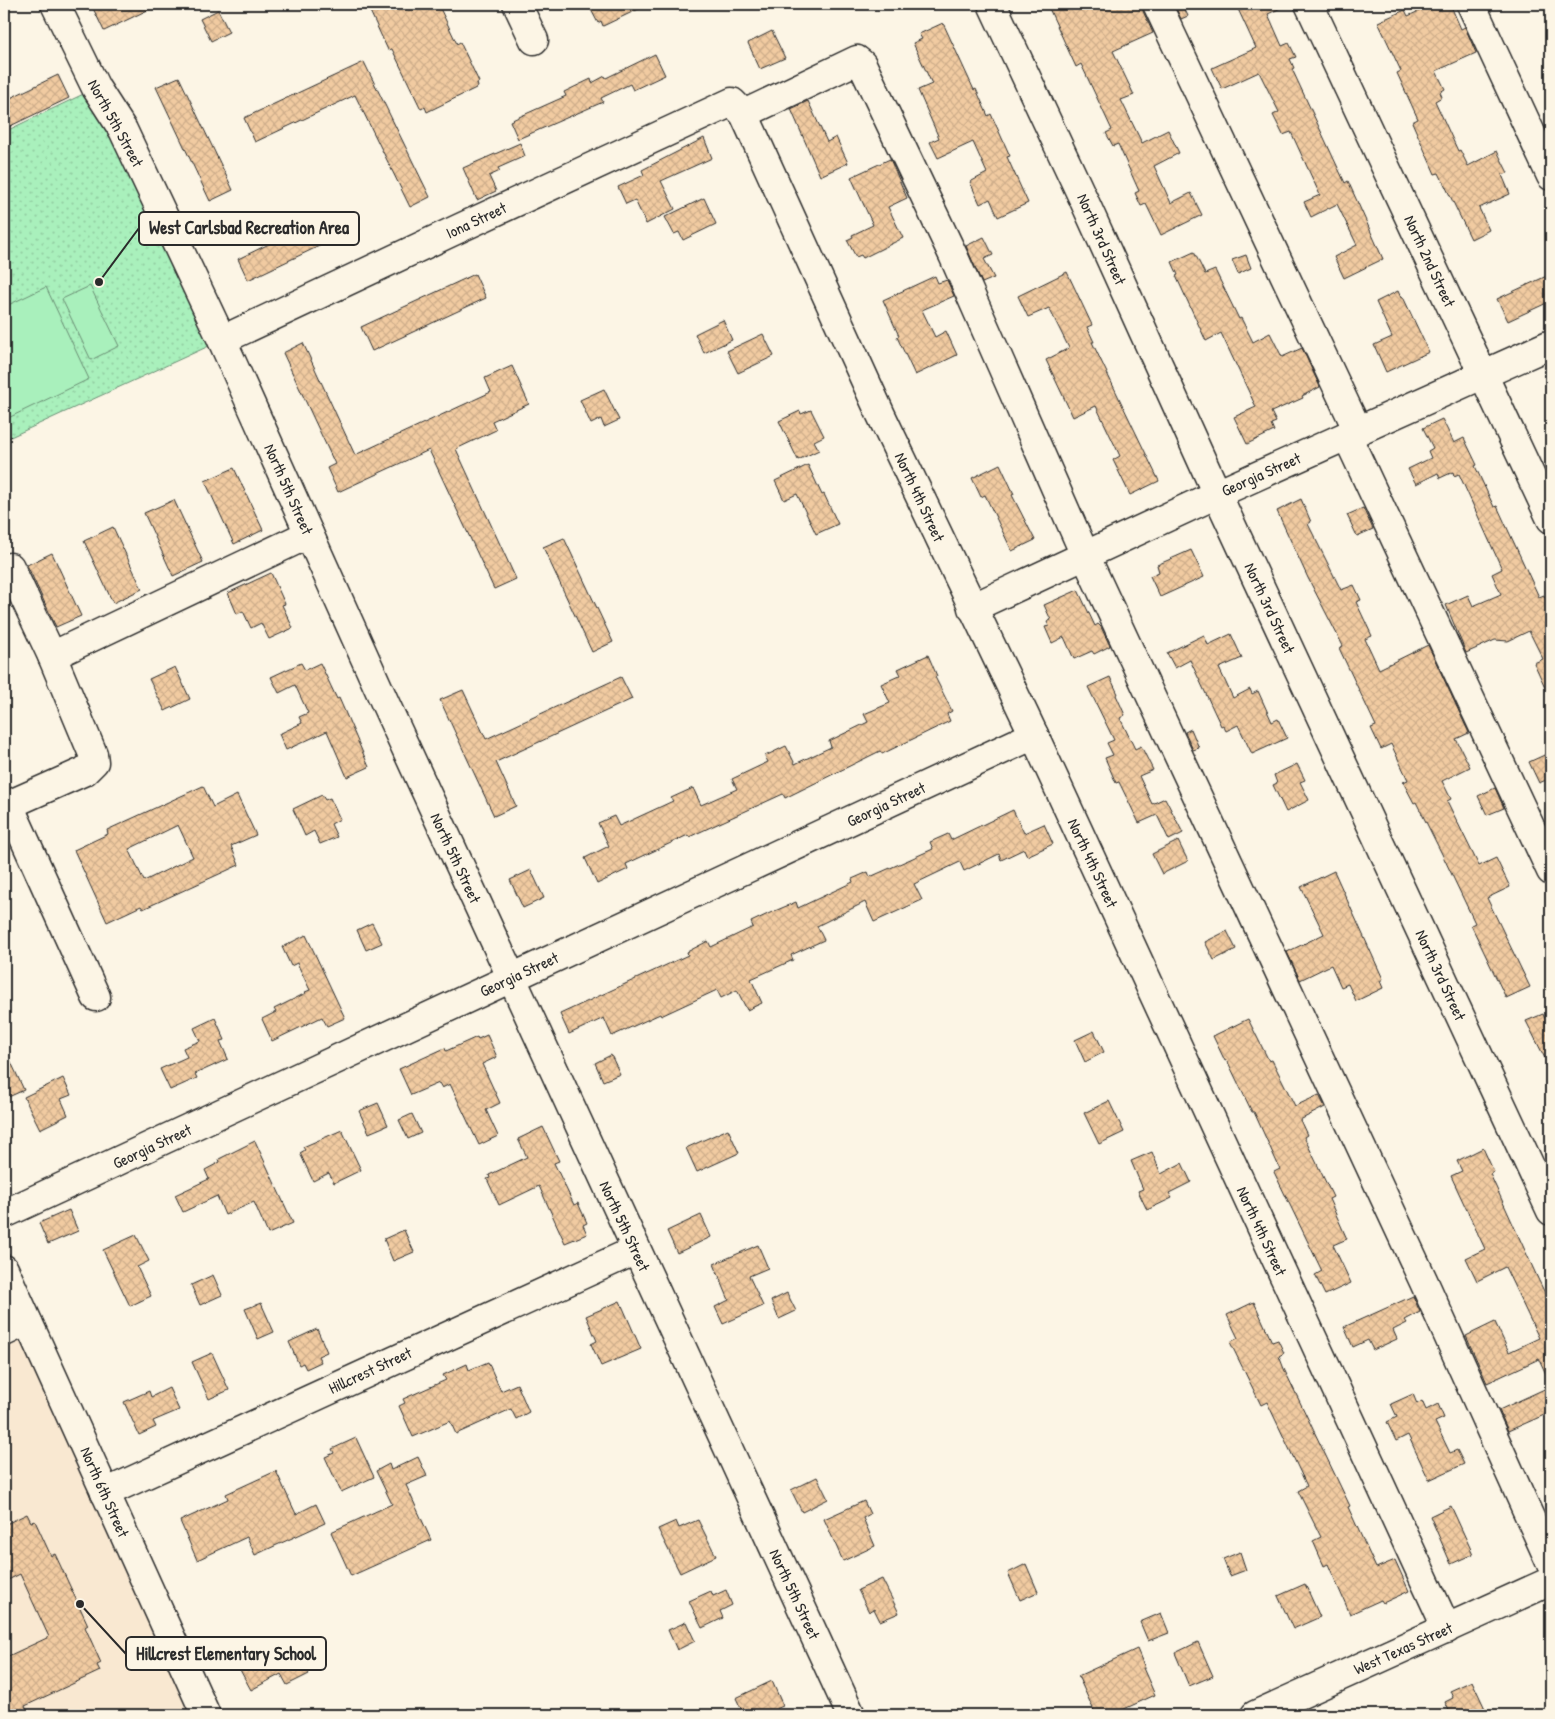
<svg xmlns="http://www.w3.org/2000/svg" width="1555" height="1719" viewBox="0 0 1555 1719" font-family="'Patrick Hand',sans-serif">
	<style>
		.built { fill: #f9e8d1 }
		.park { fill: url(#park-dots); stroke: #6a8e74 }
		.pitch { fill: #a9f0bc; stroke: #6a8e74 }
		.building { fill: url(#building-cross-hatch); stroke: #2b2b2b; fill-rule: evenodd }
		.lines { fill: none; stroke-linecap: round; stroke-linejoin: round }
		.minor-casing { stroke: #2b2b2b; stroke-width: 31 }
		.minor { stroke: #fcf5e5; stroke-width: 28 }
		.labels { text-anchor: middle; dominant-baseline: central; stroke-width: 5; stroke-linejoin: round; paint-order: stroke }
		.street-label { font-size: 16px; fill: #2b2b2b; stroke: #fcf5e5 }
		.leader { fill: none; stroke: #2b2b2b; stroke-width: 2 }
		.callout-dot { fill: #2b2b2b; stroke: #fcf5e5; stroke-width: 2 }
		.callout { fill: #fcf5e5; stroke: #2b2b2b; stroke-width: 2 }
		.callout-label { font-size: 18px; text-anchor: middle; font-weight: bold; fill: #2b2b2b }
	</style>
	<defs>
		<pattern id="park-dots" width="8" height="8" patternUnits="userSpaceOnUse" patternTransform="scale(1.25)"><rect width="8" height="8" fill="#a9f0bc"/><path d="M2 2h.1M6 6h.1" fill="none" stroke="#92cea2" stroke-width="1.8" stroke-linecap="round"/></pattern>
		<pattern id="building-cross-hatch" width="8" height="8" patternUnits="userSpaceOnUse" patternTransform="scale(1.25)"><rect width="8" height="8" fill="#f1cba1"/><path d="M0 0l8 8M0 8l8-8" fill="none" stroke="#cfae8b"/></pattern>
	</defs>
	<rect width="100%" height="100%" fill="#fcf5e5"/>
	<filter id="ink" filterUnits="userSpaceOnUse"><feTurbulence type="fractalNoise" baseFrequency=".02" numOctaves="2"/><feDisplacementMap in="SourceGraphic" scale="10" xChannelSelector="R" yChannelSelector="G"/><feConvolveMatrix kernelMatrix="1 2 1 2 8 2 1 2 1" color-interpolation-filters="sRGB"/></filter>
	<g filter="url(#ink)">
		<!-- built -->
		<polygon class="built" points="27,1321 206,1715 4,1715 4,1332"/>
		<!-- park -->
		<polygon class="park" points="96,88 222,340 4,440 4,132"/>
		<!-- pitch -->
		<g class="pitch">
			<polygon points="90,286 119,346 91,360 62,299"/>
			<polygon points="46,287 89,379 4,420 4,307"/>
		</g>
		<!-- building -->
		<g class="building">
			<polygon points="91,4 160,4 104,31"/>
			<polygon points="381,4 438,4 457,44 460,42 479,82 477,83 478,87 427,112 425,107 421,109 392,49 388,50 369,9"/>
			<polygon points="588,4 649,4 603,26 601,21 598,23"/>
			<polygon points="1047,4 1142,4 1143,11 1153,33 1113,51 1134,95 1121,100 1142,143 1168,130 1179,153 1154,166 1171,203 1191,193 1202,215 1161,235 1146,204 1141,206 1135,193 1139,191 1118,144 1113,146 1106,133 1112,130 1081,64 1076,67"/>
			<polygon points="1174,4 1182,4 1188,16 1181,19"/>
			<polygon points="1249,4 1289,4 1268,14 1282,46 1289,43 1296,57 1290,59 1294,68 1292,69 1345,183 1348,181 1383,259 1344,278 1334,257 1357,245 1337,204 1311,217 1304,202 1320,195 1291,132 1283,135 1273,115 1279,112 1259,72 1222,89 1212,68 1256,48 1238,9"/>
			<polygon points="1435,4 1450,4 1461,29 1465,27 1476,53 1436,71 1445,89 1440,92 1442,97 1435,101 1458,151 1460,150 1468,166 1497,151 1508,173 1502,175 1510,194 1479,208 1489,230 1471,239 1439,173 1435,174 1412,122 1418,119 1397,73 1401,71 1378,22 1405,10 1408,16"/>
			<polygon points="218,10 229,32 211,41 200,19"/>
			<polygon points="943,23 974,90 976,89 988,116 991,114 1010,156 1007,157 1028,203 998,217 990,199 980,204 970,182 987,173 973,142 938,158 930,142 939,138 918,90 932,84 913,43 922,39 919,34"/>
			<polygon points="772,31 785,58 760,69 748,43"/>
			<polygon points="655,54 665,75 633,90 630,84 601,98 603,102 518,139 510,121 566,96 564,92 591,79 592,83 605,76 606,78"/>
			<polygon points="364,62 430,197 410,207 355,95 255,142 244,118"/>
			<polygon points="58,75 69,98 4,129 4,101"/>
			<polygon points="179,77 233,190 210,201 156,87"/>
			<polygon points="808,101 827,142 836,137 848,163 820,176 791,109"/>
			<polygon points="704,138 712,158 661,181 675,209 646,224 635,200 626,204 618,187 644,175 642,170"/>
			<polygon points="520,143 525,156 498,168 500,171 489,176 496,191 477,200 463,168"/>
			<polygon points="890,159 907,198 888,207 903,238 863,258 861,255 856,257 847,240 853,237 852,235 873,225 851,177"/>
			<polygon points="704,198 716,224 683,240 679,232 674,234 665,217"/>
			<polygon points="325,217 336,238 248,280 238,259"/>
			<polygon points="984,237 993,255 984,259 994,278 982,283 966,246"/>
			<polygon points="1194,252 1205,274 1215,270 1239,319 1241,318 1253,342 1270,333 1282,357 1302,348 1320,387 1302,396 1303,398 1271,412 1276,422 1271,424 1274,431 1247,444 1234,417 1256,407 1221,333 1206,341 1176,276 1178,275 1172,262"/>
			<polygon points="1246,255 1251,268 1238,274 1232,260"/>
			<polygon points="1067,272 1092,325 1087,327 1094,342 1092,342 1159,481 1130,495 1113,460 1120,456 1096,406 1073,417 1046,360 1069,348 1049,308 1028,317 1018,296"/>
			<polygon points="475,274 486,298 372,351 361,327"/>
			<polygon points="1551,274 1551,301 1508,321 1497,299"/>
			<polygon points="935,276 938,283 947,280 954,296 922,310 935,337 946,331 957,355 915,375 897,337 899,336 883,300"/>
			<polygon points="1398,291 1401,298 1403,297 1429,352 1386,372 1374,345 1392,337 1376,302"/>
			<polygon points="723,320 732,340 704,353 695,334"/>
			<polygon points="763,334 774,356 738,373 727,351"/>
			<polygon points="303,343 355,455 491,392 485,378 512,366 529,404 492,421 496,430 456,449 516,579 494,589 429,450 338,492 327,468 335,464 283,353"/>
			<polygon points="604,389 619,420 604,427 601,419 591,424 580,400"/>
			<polygon points="811,410 824,436 814,441 819,450 798,460 779,421 800,411 801,414"/>
			<polygon points="1442,419 1454,443 1464,438 1477,465 1475,466 1494,507 1497,506 1539,597 1544,595 1551,611 1551,700 1534,663 1543,659 1529,631 1508,641 1495,640 1466,653 1446,605 1468,595 1473,606 1501,594 1492,574 1502,569 1459,474 1454,476 1453,472 1440,478 1438,473 1416,484 1408,469 1431,458 1428,451 1433,448 1423,428"/>
			<polygon points="1000,464 1014,494 1012,495 1035,540 1012,551 985,495 981,497 972,478"/>
			<polygon points="808,465 822,495 824,494 838,524 816,534 797,494 784,500 775,481"/>
			<polygon points="234,468 263,530 234,544 205,481"/>
			<polygon points="1301,499 1311,522 1308,524 1341,590 1354,585 1361,600 1356,602 1372,636 1365,639 1379,669 1428,645 1469,733 1456,739 1470,767 1442,781 1451,799 1447,801 1479,866 1496,858 1510,887 1487,898 1530,987 1506,998 1471,925 1475,923 1442,854 1416,802 1414,803 1403,782 1408,780 1391,744 1381,749 1371,728 1376,726 1339,648 1343,646 1308,578 1277,511"/>
			<polygon points="174,500 203,562 173,576 144,513"/>
			<polygon points="1363,508 1373,529 1357,536 1347,515"/>
			<polygon points="113,527 142,589 113,603 84,541"/>
			<polygon points="564,538 613,642 592,652 543,547"/>
			<polygon points="1191,550 1204,577 1160,597 1150,576 1159,572 1157,565"/>
			<polygon points="52,553 81,616 56,627 27,565"/>
			<polygon points="271,573 285,604 282,605 293,628 269,639 261,623 251,628 243,611 237,614 228,593"/>
			<polygon points="1078,590 1095,626 1098,624 1101,627 1110,646 1094,654 1092,651 1074,659 1064,637 1052,643 1045,627 1049,626 1047,622 1051,620 1044,605"/>
			<polygon points="1231,634 1242,658 1219,668 1233,698 1250,689 1252,694 1258,691 1272,722 1278,719 1287,738 1252,754 1238,725 1226,731 1223,725 1221,726 1190,660 1175,668 1167,653 1204,635 1208,645"/>
			<polygon points="928,655 937,676 935,677 952,711 947,714 950,721 882,754 880,751 785,798 783,794 689,837 688,835 626,864 628,869 597,884 585,858 609,846 598,823 614,816 619,826 673,801 671,798 693,788 701,805 737,789 732,779 768,762 765,756 786,746 795,764 831,747 829,741 868,722 864,714 890,703 881,684 901,675 898,669"/>
			<polygon points="301,663 305,670 320,663 337,699 339,698 369,767 347,777 327,731 286,750 279,734 302,723 299,717 308,713 295,685 279,693 271,677"/>
			<polygon points="175,667 190,699 165,711 149,679"/>
			<polygon points="621,677 632,699 496,762 516,806 494,816 440,700 463,690 486,739"/>
			<polygon points="1110,677 1118,694 1116,695 1125,715 1120,718 1135,749 1141,746 1153,770 1139,776 1152,804 1165,798 1183,833 1169,840 1157,815 1139,823 1119,782 1116,783 1105,758 1113,755 1107,743 1114,740 1088,687"/>
			<polygon points="1191,729 1199,748 1193,750 1185,732"/>
			<polygon points="1551,752 1551,778 1539,783 1529,762"/>
			<polygon points="1297,764 1305,780 1300,782 1309,800 1286,812 1273,785 1277,783 1274,775"/>
			<path d="M203 786 213 807 237 795 256 835 231 846 239 865 143 909 141 906 107 922 74 850 108 834 107 830ZM178 825 193 857 144 881 129 849Z"/>
			<polygon points="1495,788 1504,808 1487,815 1478,796"/>
			<polygon points="322,795 325,800 330,798 340,819 331,824 337,837 320,844 314,831 305,836 293,809"/>
			<polygon points="1013,810 1024,833 1044,824 1053,844 1027,856 1024,849 1001,860 999,854 964,871 960,862 914,884 922,900 874,922 865,902 817,926 824,940 791,955 793,960 751,979 762,1003 747,1010 737,990 721,998 717,990 661,1016 660,1014 612,1036 604,1018 569,1034 560,1014 688,955 687,952 708,941 711,947 753,927 751,922 770,913 796,902 798,908 853,882 852,879 868,872 870,877 933,849 930,842 948,834 951,840"/>
			<polygon points="1178,841 1188,861 1162,874 1152,854"/>
			<polygon points="531,870 544,898 523,908 510,880"/>
			<polygon points="1334,871 1383,979 1380,981 1383,988 1356,1001 1348,984 1341,987 1331,965 1300,980 1287,952 1324,934 1301,887"/>
			<polygon points="372,923 382,943 366,950 357,930"/>
			<polygon points="1227,931 1236,949 1214,960 1205,942"/>
			<polygon points="306,935 345,1018 327,1026 322,1017 272,1041 262,1019 276,1012 274,1009 306,993 305,992 310,990 297,963 291,966 282,947"/>
			<polygon points="1543,1014 1551,1032 1551,1070 1526,1021"/>
			<polygon points="215,1018 225,1040 220,1041 228,1059 195,1074 197,1078 170,1090 160,1069 187,1057 183,1048 200,1041 194,1028"/>
			<polygon points="1248,1019 1269,1061 1272,1060 1295,1106 1319,1095 1325,1107 1300,1120 1307,1135 1304,1137 1333,1197 1329,1199 1347,1239 1333,1245 1351,1283 1325,1295 1315,1275 1322,1271 1274,1172 1280,1169 1254,1112 1252,1112 1227,1060 1225,1061 1213,1036"/>
			<polygon points="1094,1031 1104,1052 1085,1062 1075,1040"/>
			<polygon points="487,1035 497,1057 482,1064 500,1103 486,1110 498,1136 479,1145 450,1084 442,1088 439,1083 411,1095 399,1069 445,1048 446,1051 477,1037 478,1039"/>
			<polygon points="4,1047 24,1090 4,1099"/>
			<polygon points="611,1055 620,1074 603,1081 595,1063"/>
			<polygon points="63,1078 71,1095 61,1099 68,1115 40,1129 24,1097"/>
			<polygon points="1109,1101 1124,1132 1099,1144 1084,1113"/>
			<polygon points="378,1103 388,1125 369,1133 359,1111"/>
			<polygon points="412,1114 421,1133 408,1139 399,1120"/>
			<polygon points="543,1127 559,1161 554,1163 574,1205 578,1203 587,1223 583,1225 587,1234 565,1243 539,1186 499,1205 487,1179 490,1178 489,1175 527,1157 518,1139"/>
			<polygon points="728,1129 739,1153 697,1172 686,1148"/>
			<polygon points="342,1130 361,1170 334,1183 329,1173 313,1181 300,1153 305,1150 303,1147"/>
			<polygon points="255,1141 293,1223 268,1234 254,1202 225,1215 217,1196 183,1212 175,1195 209,1179 205,1170 220,1162 219,1159"/>
			<polygon points="1483,1148 1494,1172 1490,1174 1539,1281 1547,1297 1551,1294 1551,1385 1539,1359 1487,1383 1466,1336 1495,1322 1509,1352 1539,1338 1505,1267 1477,1281 1466,1258 1485,1249 1451,1176 1462,1171 1457,1161"/>
			<polygon points="1152,1152 1161,1174 1182,1163 1191,1182 1169,1193 1172,1198 1147,1210 1138,1191 1143,1189 1131,1161"/>
			<polygon points="69,1210 78,1231 48,1244 39,1223"/>
			<polygon points="701,1215 711,1237 677,1253 667,1231"/>
			<polygon points="404,1230 414,1252 393,1261 384,1239"/>
			<polygon points="136,1235 149,1261 137,1267 151,1296 130,1306 103,1250"/>
			<polygon points="758,1245 768,1268 749,1276 763,1306 723,1324 715,1307 729,1300 714,1264"/>
			<polygon points="213,1275 222,1295 200,1305 191,1285"/>
			<polygon points="787,1293 796,1311 779,1319 771,1301"/>
			<polygon points="1413,1296 1420,1312 1405,1320 1407,1323 1393,1330 1397,1339 1373,1350 1368,1340 1353,1347 1344,1327"/>
			<polygon points="620,1301 641,1349 601,1366 591,1344 597,1341 586,1316"/>
			<polygon points="1254,1302 1272,1342 1278,1340 1284,1353 1279,1356 1284,1369 1350,1506 1348,1507 1376,1568 1395,1560 1409,1591 1383,1603 1381,1600 1350,1614 1328,1564 1324,1566 1313,1541 1321,1537 1298,1491 1307,1486 1267,1402 1261,1405 1230,1342 1238,1338 1227,1315"/>
			<polygon points="261,1303 274,1332 258,1339 245,1309"/>
			<polygon points="317,1329 327,1352 318,1356 321,1362 306,1369 303,1363 299,1365 289,1342"/>
			<polygon points="212,1353 229,1390 209,1399 192,1362"/>
			<polygon points="488,1362 501,1391 517,1384 529,1412 516,1419 511,1409 456,1434 450,1421 413,1437 399,1406 405,1403 403,1399 446,1380 443,1375 467,1364 469,1370"/>
			<polygon points="1551,1386 1551,1412 1508,1431 1499,1410"/>
			<polygon points="169,1388 179,1410 153,1421 156,1427 139,1435 124,1402 149,1391 151,1397"/>
			<polygon points="1413,1394 1417,1404 1422,1401 1426,1410 1438,1404 1444,1418 1435,1422 1450,1453 1457,1450 1464,1464 1429,1480 1408,1435 1396,1441 1387,1422 1397,1417 1391,1404"/>
			<polygon points="356,1438 374,1477 341,1492 325,1457 334,1453 332,1449"/>
			<polygon points="418,1457 427,1476 406,1485 431,1540 351,1576 331,1532 392,1504 376,1471 389,1464 391,1470"/>
			<polygon points="276,1471 296,1514 316,1504 325,1523 255,1555 247,1537 197,1560 180,1521 228,1499 226,1494"/>
			<polygon points="817,1477 828,1499 802,1512 791,1490"/>
			<polygon points="864,1501 870,1514 863,1518 875,1546 843,1561 824,1519"/>
			<polygon points="1451,1506 1473,1554 1451,1564 1430,1516"/>
			<polygon points="27,1514 31,1522 35,1521 51,1556 55,1554 88,1625 85,1627 101,1663 97,1665 100,1671 25,1706 29,1715 4,1715 4,1658 49,1637 20,1574 4,1582 4,1525"/>
			<polygon points="698,1520 716,1556 680,1573 658,1529 676,1521 679,1528"/>
			<polygon points="1240,1552 1246,1570 1230,1576 1223,1559"/>
			<polygon points="1026,1564 1038,1592 1020,1600 1008,1573"/>
			<polygon points="882,1579 899,1613 880,1621 874,1609 869,1612 858,1590"/>
			<polygon points="1305,1584 1320,1617 1293,1629 1278,1596"/>
			<polygon points="726,1590 732,1605 720,1611 723,1618 702,1628 689,1601 711,1591 713,1596"/>
			<polygon points="1161,1613 1169,1633 1148,1641 1140,1622"/>
			<polygon points="686,1622 695,1641 677,1650 668,1630"/>
			<polygon points="1198,1642 1213,1676 1189,1686 1175,1653"/>
			<polygon points="1137,1649 1145,1668 1143,1668 1155,1695 1111,1715 1096,1715 1078,1676"/>
			<polygon points="272,1650 274,1655 281,1651 284,1657 296,1651 309,1674 287,1685 281,1674 251,1690 239,1668"/>
			<polygon points="772,1681 783,1706 776,1709 779,1715 744,1715 736,1698"/>
			<polygon points="1472,1681 1488,1715 1451,1715 1445,1702 1453,1698 1450,1691"/>
		</g>
		<g class="lines">
			<defs>
				<g id="minor">
					<polyline points="55,4 96,88 123,130 222,340 386,705 851,1715"/>
					<polyline points="517,4 534,40"/>
					<polyline points="992,4 1082,196 1217,494 1551,1211"/>
					<polyline points="1157,4 1358,431"/>
					<polyline points="1309,4 1551,519"/>
					<polyline points="1471,4 1551,176"/>
					<polyline points="744,114 857,60 862,64 953,255 1085,555 1423,1280 1551,1564"/>
					<polyline points="222,340 460,228 732,102 744,114 881,415 1034,735 1447,1629"/>
					<polyline points="1347,436 1551,871"/>
					<polyline points="972,608 1217,494 1551,344"/>
					<polyline points="52,656 309,534"/>
					<polyline points="9,805 96,997"/>
					<polyline points="4,807 85,771 94,762 93,754 52,656 10,567"/>
					<polyline points="4,1214 1034,735"/>
					<polyline points="4,1269 206,1715"/>
					<polyline points="4,1332 27,1321"/>
					<polyline points="105,1493 636,1250"/>
					<polyline points="1255,1715 1551,1581"/>
				</g>
			</defs>
			<!-- minor casing -->
			<use href="#minor" class="minor-casing"/>
			<!-- minor -->
			<use href="#minor" class="minor"/>
		</g>
	</g>
	<g class="labels">
		<!-- street labels -->
		<g class="street-label">
			<text transform="translate(116 123) rotate(61)">North 5th Street</text>
			<text transform="translate(476 220) rotate(-25)">Iona Street</text>
			<text transform="translate(1102 239) rotate(66)">North 3rd Street</text>
			<text transform="translate(1430 261) rotate(65)">North 2nd Street</text>
			<text transform="translate(1261 474) rotate(-24)">Georgia Street</text>
			<text transform="translate(289 489) rotate(66)">North 5th Street</text>
			<text transform="translate(920 497) rotate(65)">North 4th Street</text>
			<text transform="translate(1270 608) rotate(65)">North 3rd Street</text>
			<text transform="translate(886 804) rotate(-25)">Georgia Street</text>
			<text transform="translate(456 858) rotate(65)">North 5th Street</text>
			<text transform="translate(1093 863) rotate(65)">North 4th Street</text>
			<text transform="translate(519 974) rotate(-25)">Georgia Street</text>
			<text transform="translate(1441 975) rotate(65)">North 3rd Street</text>
			<text transform="translate(152 1146) rotate(-25)">Georgia Street</text>
			<text transform="translate(625 1226) rotate(65)">North 5th Street</text>
			<text transform="translate(1262 1231) rotate(65)">North 4th Street</text>
			<text transform="translate(370 1370) rotate(-25)">Hillcrest Street</text>
			<text transform="translate(105 1492) rotate(66)">North 6th Street</text>
			<text transform="translate(795 1594) rotate(65)">North 5th Street</text>
			<text transform="translate(1403 1648) rotate(-24)">West Texas Street</text>
		</g>
	</g>
	<!-- callouts -->
	<path class="leader" d="M99 282L139 228M80 1604L126 1654"/>
	<g class="callout-dot">
		<circle cx="99" cy="282" r="5"/>
		<circle cx="80" cy="1604" r="5"/>
	</g>
	<g class="callout">
		<rect x="139" y="212" width="220" height="33" rx="5"/>
		<rect x="126" y="1637" width="200" height="33" rx="5"/>
	</g>
	<g class="callout-label">
		<text x="249" y="234">West Carlsbad Recreation Area</text>
		<text x="226" y="1660">Hillcrest Elementary School</text>
	</g>
	<!-- margin -->
	<rect width="1555" height="1719" fill="none" stroke="#fcf5e5" stroke-width="20"/>
	<rect x="10" y="10" width="1535" height="1699" fill="none" stroke="#2b2b2b" stroke-width="2" filter="url(#ink)"/>
</svg>
